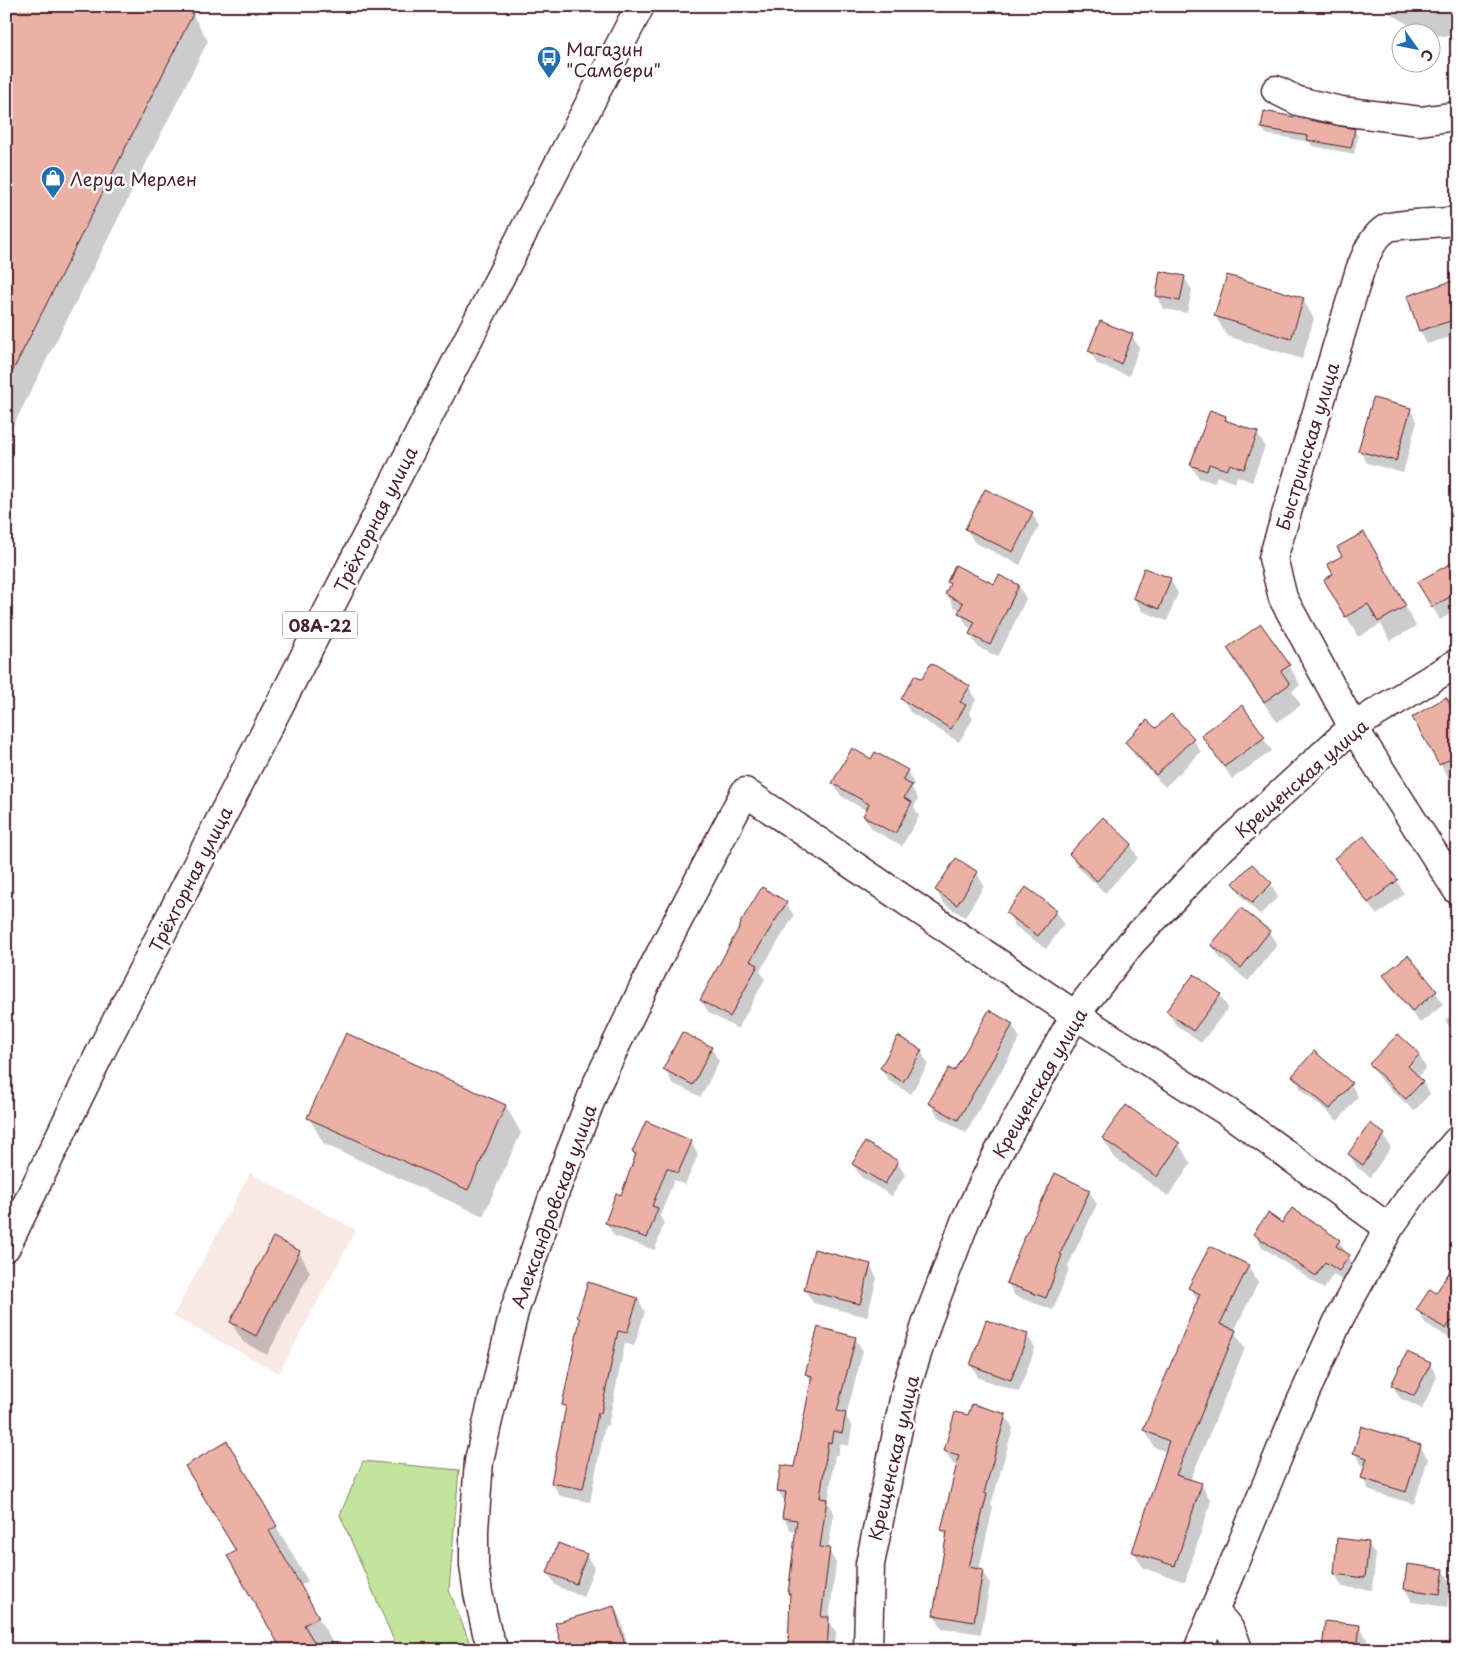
<svg xmlns="http://www.w3.org/2000/svg" width="1463" height="1656" viewBox="0 0 1463 1656" font-family="'Playpen Sans',sans-serif">
	<style>
		.built { fill: #f9e8e4 }
		.green { fill: #c3e49d; stroke: #868264 }
		.shadow { fill: #0003 }
		.building { fill: #ebb1a6; stroke: #4a1f2b }
		.lines { fill: none; stroke-linecap: round; stroke-linejoin: round }
		.minor-casing { stroke: #4a1f2b; stroke-width: 31 }
		.highway-casing { stroke: #4a1f2b; stroke-width: 31 }
		.minor { stroke: #fff; stroke-width: 28 }
		.highway { stroke: #fff; stroke-width: 28 }
		.labels { text-anchor: middle; dominant-baseline: central; stroke-width: 5; stroke-linejoin: round; paint-order: stroke }
		.shield { fill: #fff; stroke: #80626b; stroke-width: 1 }
		.shield-label { font-size: 16px; font-weight: bold; fill: #4a1f2b }
		.poi-label { font-size: 18px; fill: #4a1f2b; stroke: #fff; text-anchor: start }
		.street-label { font-size: 18px; fill: #4a1f2b; stroke: #fff }
	</style>
	<rect width="100%" height="100%" fill="#fff"/>
	<filter id="ink" filterUnits="userSpaceOnUse"><feTurbulence type="fractalNoise" baseFrequency=".02" numOctaves="2"/><feDisplacementMap in="SourceGraphic" scale="10" xChannelSelector="R" yChannelSelector="G"/><feConvolveMatrix kernelMatrix="1 2 1 2 8 2 1 2 1" color-interpolation-filters="sRGB"/></filter>
	<g filter="url(#ink)">
		<!-- built -->
		<polygon class="built" points="250,1173 356,1230 279,1373 173,1316"/>
		<!-- green -->
		<polygon class="green" points="363,1461 459,1470 449,1590 469,1641 463,1650 398,1650 340,1515"/>
		<!-- shadow -->
		<g class="shadow">
			<polygon points="6,6 193,15 208,41 6,440"/>
			<polygon points="1189,6 1199,6 1196,11"/>
			<polygon points="1379,6 1457,6 1457,35 1451,36 1430,35 1430,32 1420,32"/>
			<polygon points="1263,128 1354,130 1358,136 1354,154 1312,146 1310,142 1266,134"/>
			<polygon points="1184,277 1192,290 1187,313 1164,309 1157,296"/>
			<polygon points="1451,282 1457,292 1457,335 1427,344 1420,331 1409,296"/>
			<polygon points="1303,299 1314,319 1302,359 1227,336 1215,316"/>
			<polygon points="1132,335 1139,348 1129,376 1097,364 1090,351"/>
			<polygon points="1410,409 1417,422 1403,473 1367,463 1360,450"/>
			<polygon points="1226,417 1229,422 1257,433 1265,446 1252,482 1237,476 1235,483 1217,476 1214,483 1199,478 1191,465"/>
			<polygon points="1032,513 1039,526 1020,565 974,542 967,529"/>
			<polygon points="1364,533 1416,626 1390,641 1381,624 1358,637 1326,580 1335,575 1343,556"/>
			<polygon points="1457,563 1457,610 1440,620 1419,583"/>
			<polygon points="1170,579 1178,593 1167,621 1142,611 1134,598"/>
			<polygon points="948,582 995,586 1019,586 1026,599 998,657 978,647 970,634 973,629 967,626 960,613 961,610 954,607 947,594 951,586"/>
			<polygon points="1228,649 1289,665 1300,685 1292,691 1301,705 1277,722 1240,669"/>
			<polygon points="922,681 969,687 976,700 969,712 973,719 959,742 910,712 902,699"/>
			<polygon points="1457,696 1457,791 1456,791 1413,717"/>
			<polygon points="1242,707 1272,751 1232,779 1203,735"/>
			<polygon points="1156,730 1193,739 1201,752 1165,787 1134,755 1127,742"/>
			<polygon points="907,771 914,784 912,788 918,799 914,807 919,816 902,846 872,829 864,816 867,811 841,796 833,783"/>
			<polygon points="1131,845 1138,858 1105,893 1078,867 1070,854"/>
			<polygon points="1336,859 1397,881 1404,894 1377,915 1343,872"/>
			<polygon points="977,873 984,886 965,917 944,904 936,890"/>
			<polygon points="1234,884 1271,884 1278,897 1260,915 1242,897"/>
			<polygon points="1026,888 1056,911 1064,924 1046,949 1015,926 1008,913"/>
			<polygon points="786,903 794,916 760,971 765,979 738,1029 709,1013 701,1000"/>
			<polygon points="1241,909 1269,932 1277,945 1248,981 1220,958 1212,945"/>
			<polygon points="1385,976 1436,992 1443,1005 1420,1023 1392,989"/>
			<polygon points="1220,995 1228,1008 1201,1043 1175,1024 1168,1011"/>
			<polygon points="1457,1010 1457,1038 1445,1020"/>
			<polygon points="1012,1025 1020,1038 966,1133 938,1116 930,1103 955,1073"/>
			<polygon points="347,1034 506,1106 521,1133 483,1216 324,1144 309,1118"/>
			<polygon points="711,1048 719,1061 701,1097 672,1083 665,1069"/>
			<polygon points="921,1051 928,1064 911,1094 889,1081 881,1068"/>
			<polygon points="1419,1055 1426,1068 1417,1077 1422,1081 1430,1094 1414,1111 1378,1077 1371,1064"/>
			<polygon points="1293,1076 1351,1084 1358,1097 1338,1121 1301,1089"/>
			<polygon points="1384,1135 1391,1148 1370,1177 1357,1167 1349,1154"/>
			<polygon points="1103,1138 1179,1144 1191,1164 1168,1196 1115,1158"/>
			<polygon points="691,1142 698,1155 685,1185 674,1180 660,1216 664,1223 655,1250 614,1236 607,1223 622,1196 636,1158 633,1152"/>
			<polygon points="897,1162 905,1175 892,1196 861,1177 853,1164"/>
			<polygon points="1056,1175 1089,1191 1097,1204 1068,1266 1069,1269 1053,1310 1015,1296 1008,1283"/>
			<polygon points="1282,1224 1339,1241 1356,1269 1346,1283 1333,1274 1324,1289 1262,1247 1255,1234"/>
			<polygon points="299,1252 310,1272 267,1355 243,1342 231,1322"/>
			<polygon points="1457,1261 1457,1336 1454,1341 1425,1323 1418,1310 1436,1295"/>
			<polygon points="870,1265 877,1278 867,1317 813,1303 805,1290"/>
			<polygon points="1248,1266 1258,1283 1234,1331 1245,1348 1190,1481 1201,1484 1211,1501 1185,1582 1143,1568 1134,1552 1166,1452 1154,1447 1145,1430 1198,1302 1190,1288"/>
			<polygon points="638,1299 645,1312 634,1346 625,1343 608,1426 605,1425 590,1502 560,1496 552,1483 567,1410 564,1405 581,1322 578,1317"/>
			<polygon points="1027,1335 1035,1348 1019,1392 979,1378 971,1365"/>
			<polygon points="855,1338 863,1351 846,1416 852,1427 849,1446 840,1444 838,1455 835,1455 828,1503 834,1513 828,1549 836,1563 829,1621 836,1632 835,1650 790,1650 791,1597 789,1594 797,1532 791,1531 784,1518 786,1504 778,1491 795,1468 812,1383 806,1373"/>
			<polygon points="1430,1364 1437,1377 1422,1409 1400,1398 1392,1385"/>
			<polygon points="1005,1415 1013,1428 991,1505 993,1508 979,1570 982,1571 990,1584 981,1634 942,1628 934,1615 947,1538 942,1530 958,1465 953,1464 945,1451"/>
			<polygon points="1420,1446 1428,1459 1414,1504 1370,1491 1362,1478 1366,1467 1362,1466 1355,1453"/>
			<polygon points="219,1521 276,1526 308,1581 300,1586 337,1650 273,1650 271,1646 278,1642 237,1552"/>
			<polygon points="1368,1543 1376,1556 1372,1590 1342,1587 1335,1574"/>
			<polygon points="586,1555 594,1568 583,1597 556,1586 548,1573"/>
			<polygon points="1443,1570 1451,1583 1447,1607 1412,1602 1405,1589"/>
			<polygon points="614,1607 621,1620 629,1650 564,1650"/>
			<polygon points="1359,1626 1367,1639 1365,1650 1323,1650"/>
			<polygon points="1391,1644 1426,1646 1428,1650 1391,1650"/>
		</g>
		<!-- building -->
		<g class="building">
			<polygon points="6,6 179,6 193,14 6,384"/>
			<polygon points="1264,111 1355,129 1351,148 1307,140 1308,136 1261,128"/>
			<polygon points="1160,271 1185,276 1180,301 1156,296"/>
			<polygon points="1227,275 1304,298 1291,339 1214,316"/>
			<polygon points="1452,281 1457,297 1457,319 1419,331 1407,296"/>
			<polygon points="1100,321 1133,334 1121,364 1088,351"/>
			<polygon points="1373,398 1411,408 1396,461 1358,451"/>
			<polygon points="1210,410 1226,416 1225,420 1258,432 1244,469 1230,464 1227,470 1209,464 1207,471 1190,465"/>
			<polygon points="985,489 1033,512 1013,552 965,529"/>
			<polygon points="1364,532 1406,606 1378,622 1368,604 1345,617 1324,580 1333,574 1327,564 1342,556 1337,547"/>
			<polygon points="1457,560 1457,593 1432,607 1417,582"/>
			<polygon points="955,565 994,584 999,575 1019,585 990,645 969,634 975,622 958,613 963,603 945,594 950,584 947,582"/>
			<polygon points="1144,568 1171,578 1159,609 1133,598"/>
			<polygon points="1261,624 1290,665 1281,671 1290,684 1264,702 1227,648"/>
			<polygon points="931,663 970,686 960,702 966,705 951,729 901,699 915,675 922,679"/>
			<polygon points="1446,697 1457,716 1457,755 1439,765 1412,717"/>
			<polygon points="1242,705 1265,737 1224,767 1201,735"/>
			<polygon points="1171,714 1194,738 1156,775 1125,742 1147,720 1156,728"/>
			<polygon points="852,748 871,759 875,752 908,770 902,780 912,785 904,798 912,802 895,834 863,816 869,804 832,783"/>
			<polygon points="1103,817 1132,844 1097,881 1069,854"/>
			<polygon points="1364,836 1398,880 1368,903 1334,858"/>
			<polygon points="956,858 978,872 957,905 935,890"/>
			<polygon points="1252,864 1272,883 1252,903 1233,883"/>
			<polygon points="762,887 787,902 750,961 758,965 730,1017 700,1000 741,924 740,923"/>
			<polygon points="1026,887 1057,910 1038,936 1006,913"/>
			<polygon points="1241,908 1270,931 1241,968 1211,945"/>
			<polygon points="1408,955 1437,991 1412,1011 1383,975"/>
			<polygon points="1194,974 1221,994 1193,1031 1166,1011"/>
			<polygon points="989,1010 1013,1024 958,1120 928,1103 949,1068 954,1071"/>
			<polygon points="682,1032 712,1047 693,1085 663,1069"/>
			<polygon points="346,1033 506,1105 468,1190 307,1118"/>
			<polygon points="1398,1034 1420,1054 1408,1066 1423,1081 1406,1099 1369,1064"/>
			<polygon points="898,1036 922,1050 903,1082 880,1068"/>
			<polygon points="1314,1051 1352,1083 1330,1109 1292,1076"/>
			<polygon points="1126,1105 1180,1143 1157,1177 1102,1138"/>
			<polygon points="646,1121 692,1141 678,1173 667,1168 652,1206 658,1208 647,1238 605,1223 616,1193 621,1195 636,1154 632,1152"/>
			<polygon points="1370,1123 1385,1134 1363,1165 1348,1154"/>
			<polygon points="865,1142 898,1161 885,1184 852,1164"/>
			<polygon points="1055,1173 1090,1190 1060,1254 1062,1255 1046,1298 1006,1283 1020,1247"/>
			<polygon points="1292,1208 1340,1240 1336,1246 1350,1255 1339,1271 1325,1262 1316,1276 1253,1234 1268,1213 1282,1223"/>
			<polygon points="273,1237 300,1251 256,1336 230,1322"/>
			<polygon points="1210,1246 1249,1265 1220,1324 1236,1330 1176,1475 1202,1483 1175,1566 1132,1552 1169,1441 1143,1430 1200,1294 1188,1288"/>
			<polygon points="814,1249 871,1264 860,1304 804,1290"/>
			<polygon points="1457,1260 1457,1325 1451,1321 1446,1329 1416,1310 1430,1289 1436,1293"/>
			<polygon points="588,1282 638,1298 627,1333 618,1331 601,1413 598,1413 583,1489 551,1483 566,1406 562,1405 580,1319 577,1317"/>
			<polygon points="986,1320 1028,1334 1011,1380 970,1365"/>
			<polygon points="818,1327 856,1337 837,1411 846,1413 842,1433 833,1431 831,1443 828,1442 820,1498 827,1499 820,1547 830,1548 821,1617 829,1617 827,1650 788,1650 790,1594 788,1594 797,1520 782,1518 786,1492 777,1491 781,1465 794,1467 812,1376 805,1374"/>
			<polygon points="1407,1352 1431,1363 1414,1396 1391,1385"/>
			<polygon points="972,1404 1006,1414 984,1493 987,1494 969,1567 983,1570 974,1622 933,1615 947,1532 941,1530 959,1455 944,1451 955,1412 968,1415"/>
			<polygon points="1361,1426 1421,1445 1406,1492 1361,1478 1367,1458 1353,1453"/>
			<polygon points="227,1441 277,1526 269,1531 319,1617 304,1625 319,1650 282,1650 227,1556 236,1551 185,1466"/>
			<polygon points="1337,1538 1369,1542 1365,1578 1334,1574"/>
			<polygon points="558,1543 587,1554 576,1584 547,1573"/>
			<polygon points="1407,1564 1444,1569 1440,1594 1404,1589"/>
			<polygon points="614,1606 625,1645 609,1650 563,1650 555,1623"/>
			<polygon points="1325,1621 1360,1625 1357,1650 1322,1650"/>
		</g>
		<g class="lines">
			<defs>
				<g id="minor">
					<polyline points="1276,90 1298,101 1341,111 1420,121 1457,116"/>
					<path d="M1457 221C1444 223 1394 224 1387 228 1372 237 1366 255 1360 270L1273 558 1283 598 1353 727 1457 890"/>
					<path d="M1214 1612C1228 1625 1233 1632 1238 1650"/>
					<polyline points="494,1650 487,1633 478,1593 474,1565 474,1530 479,1461 488,1420 514,1312 554,1194 597,1084 654,966 745,792 1075,1015 1229,1113 1389,1228"/>
					<polyline points="868,1650 870,1564 907,1385 927,1322 966,1219 997,1155 1075,1015 1131,943 1213,856 1353,727 1457,663"/>
					<polyline points="1198,1650 1299,1406 1340,1317 1389,1228 1419,1185 1457,1141"/>
				</g>
				<polyline id="highway" points="6,1247 101,1051 640,6"/>
			</defs>
			<!-- minor casing -->
			<use href="#minor" class="minor-casing"/>
			<!-- highway casing -->
			<use href="#highway" class="highway-casing"/>
			<!-- minor -->
			<use href="#minor" class="minor"/>
			<!-- highway -->
			<use href="#highway" class="highway"/>
		</g>
	</g>
	<!-- icons -->
	<defs>
		<symbol id="bus-pin" viewBox="-11 -11 22 30"><path d="M0 17L-7.5 6A9.5 9.5 0 1 1 7.5 6Z" fill="#1f6fb2" stroke="#fff"/><path d="M-5-6H5V4H4V6H2V4H-2V6H-4V4H-5ZM-3.5-4V0h7V-4ZM-3.5 1.2v1.5H-2V1.2ZM2 1.2v1.5H3.5V1.2Z" fill="#fff"/></symbol>
		<symbol id="shop-pin" viewBox="-11 -11 22 30"><path d="M0 17L-7.5 6A9.5 9.5 0 1 1 7.5 6Z" fill="#1f6fb2" stroke="#fff"/><path d="M-5-2.5h2.3a2.7 3.5 0 0 1 5.4 0H5L5.5 6h-11ZM-1.5-2.5h3a1.5 2.3 0 0 0-3 0Z" fill="#fff"/></symbol>
	</defs>
	<g fill-rule="evenodd">
		<use href="#bus-pin" x="535" y="44" width="28" height="38"/>
		<use href="#shop-pin" x="39" y="164" width="28" height="38"/>
	</g>
	<g class="labels">
		<!-- shield labels -->
		<rect class="shield" x="282.5" y="611.5" width="75" height="27" rx="4"/>
		<g class="shield-label">
			<text x="320" y="625">08А-22</text>
		</g>
		<!-- poi labels -->
		<g class="poi-label">
			<text x="566" y="48">Магазин<tspan x="566" dy="21">"Самбери"</tspan></text>
			<text x="70" y="178">Леруа Мерлен</text>
		</g>
		<!-- street labels -->
		<g class="street-label">
			<text transform="translate(1307 446) rotate(-73)">Быстринская улица</text>
			<text transform="translate(375 519) rotate(-63)">Трёхгорная улица</text>
			<text transform="translate(1301 778) rotate(-41)">Крещенская улица</text>
			<text transform="translate(190 879) rotate(-63)">Трёхгорная улица</text>
			<text transform="translate(1039 1083) rotate(-60)">Крещенская улица</text>
			<text transform="translate(553 1206) rotate(-70)">Александровская улица</text>
			<text transform="translate(893 1458) rotate(-77)">Крещенская улица</text>
		</g>
	</g>
	<!-- margin -->
	<rect width="1463" height="1656" fill="none" stroke="#fff" stroke-width="25"/>
	<rect x="12" y="12" width="1438" height="1631" fill="none" stroke="#4a1f2b" stroke-width="2" filter="url(#ink)"/>
	<!-- north arrow -->
	<g transform="translate(1416 48) rotate(123)"><circle r="24" fill="#ffffff" stroke="#b7a5aa"/>
	<path d="M0-4L9 19L0 12L-9 19Z" fill="#1f6fb2"/>
	<text y="-8" font-size="14" font-weight="bold" text-anchor="middle" fill="#4a1f2b">С</text>
	</g>
</svg>
